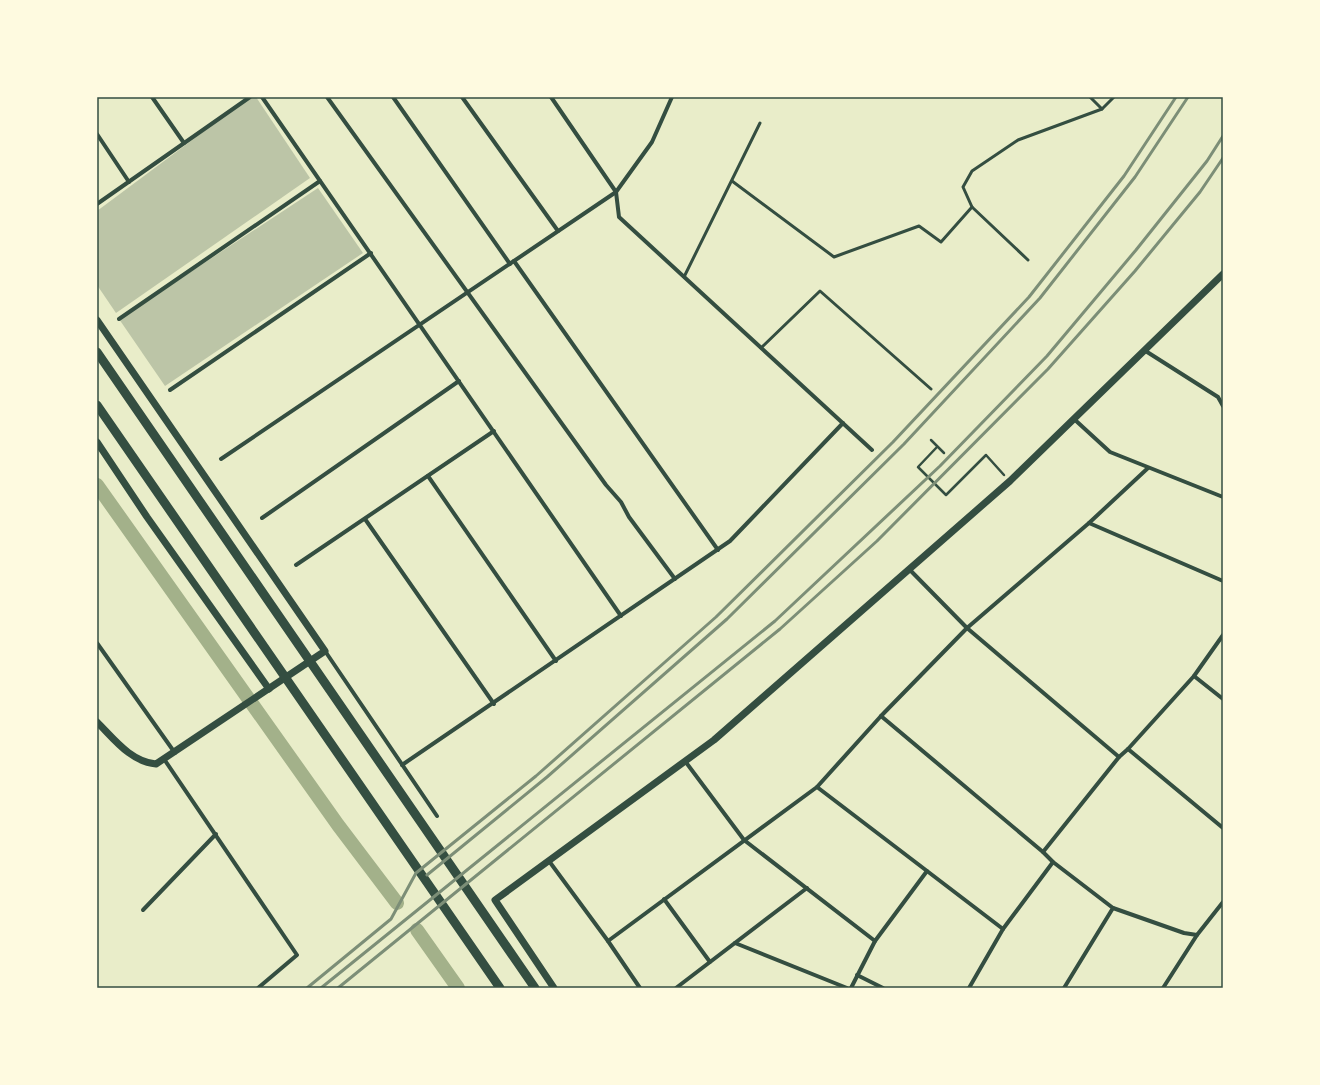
<svg xmlns="http://www.w3.org/2000/svg" width="1320" height="1085" viewBox="0 0 1320 1085" font-family="Signika,sans-serif">
	<style>
		.lines { fill: none; stroke-linecap: round; stroke-linejoin: round }
		.canal { stroke: #a3b18a; stroke-width: 14 }
		.building { fill: #bcc5a7 }
		.path { stroke: #344e41; stroke-width: 2.5 }
		.service { stroke: #344e41; stroke-width: 3 }
		.minor { stroke: #344e41; stroke-width: 4 }
		.tertiary { stroke: #344e41; stroke-width: 7 }
		.trunk { stroke: #344e41; stroke-width: 9 }
		.rail { stroke: #7c8e77; stroke-width: 3 }
		.neatline { fill: none; stroke: #344e41; stroke-width: 1.5 }
	</style>
	<rect width="100%" height="100%" fill="#e9edc9"/>
	<g class="lines">
		<!-- canal -->
		<g class="canal">
			<polyline points="97,485 338,825 397,903"/>
			<polyline points="417,930 458,988"/>
		</g>
	</g>
	<!-- building -->
	<g class="building">
		<polygon points="250,97 256,97 310,178 116,313 97,285 97,211"/>
		<polygon points="318,188 363,253 165,386 119,319"/>
	</g>
	<g class="lines">
		<!-- path -->
		<g class="path">
			<polyline points="931,440 944,453"/>
			<polyline points="937,447 918,467 946,495 986,455 1004,475"/>
		</g>
		<!-- service -->
		<g class="service">
			<polyline points="1090,97 1102,109"/>
			<polyline points="732,181 834,257 919,226 941,242 972,207"/>
			<polyline points="1028,260 972,207 963,187 972,171 1018,140 1102,109 1114,97"/>
			<polyline points="684,277 760,123"/>
			<polyline points="761,348 820,291 931,389"/>
		</g>
		<!-- minor -->
		<g class="minor">
			<polyline points="152,97 184,143"/>
			<polyline points="262,97 621,616"/>
			<polyline points="327,97 606,485 621,502 629,517 675,579"/>
			<polyline points="393,97 510,264"/>
			<polyline points="462,97 558,231"/>
			<polyline points="551,97 616,192 619,217 872,450"/>
			<polyline points="97,134 129,182"/>
			<polyline points="97,204 250,97"/>
			<polyline points="514,261 718,550"/>
			<polyline points="119,319 320,181"/>
			<polyline points="1144,350 1218,397 1223,406"/>
			<polyline points="170,390 371,253"/>
			<polyline points="1074,419 1110,452 1223,497"/>
			<polyline points="221,459 616,192 652,142 672,97"/>
			<polyline points="1148,468 1089,523 967,628 881,716 1043,852 1053,862 1113,908 1184,933 1197,935 1223,902"/>
			<polyline points="428,476 556,661"/>
			<polyline points="262,518 459,381"/>
			<polyline points="365,519 494,704"/>
			<polyline points="1089,523 1223,581"/>
			<polyline points="296,565 494,431"/>
			<polyline points="909,569 967,628 1119,757 1128,749 1194,676 1223,635"/>
			<polyline points="97,643 175,753"/>
			<polyline points="325,651 437,816"/>
			<polyline points="1194,676 1223,699"/>
			<polyline points="881,716 817,787 1003,929 1053,862"/>
			<polyline points="1128,749 1223,828"/>
			<polyline points="164,759 297,955 258,988"/>
			<polyline points="685,761 744,840 875,941 927,871"/>
			<polyline points="402,765 730,541 843,423"/>
			<polyline points="1043,852 1119,757"/>
			<polyline points="549,861 608,941 640,988"/>
			<polyline points="664,899 710,962"/>
			<polyline points="143,910 216,834"/>
			<polyline points="608,941 817,787"/>
			<polyline points="735,943 847,988"/>
			<polyline points="857,975 883,988"/>
			<polyline points="676,988 807,888"/>
			<polyline points="851,988 875,941"/>
			<polyline points="969,988 1003,929"/>
			<polyline points="1064,988 1113,908"/>
			<polyline points="1163,988 1197,935"/>
		</g>
		<!-- tertiary -->
		<g class="tertiary">
			<path d="M97 320 325 651 156 764C131 762 114 739 97 722"/>
			<polyline points="97,442 147,517 269,689"/>
			<polyline points="554,988 495,900 714,740 1010,481 1223,274"/>
		</g>
		<!-- trunk -->
		<g class="trunk">
			<polyline points="97,352 535,988"/>
			<polyline points="97,405 500,988"/>
		</g>
		<!-- rail -->
		<g class="rail">
			<polyline points="427,875 547,777 727,619 904,444 1040,298 1135,177 1188,97"/>
			<polyline points="307,988 391,919 416,873 536,776 716,617 893,442 1029,297 1124,176 1176,97"/>
			<polyline points="321,988 775,621 940,466 1047,356 1136,250 1207,161 1223,136"/>
			<polyline points="338,988 780,629 877,541 1048,369 1135,271 1200,192 1223,158"/>
		</g>
	</g>
	<!-- border -->
	<rect width="1320" height="1085" fill="none" stroke="#fefae0" stroke-width="196"/>
	<rect x="98" y="98" width="1124" height="889" class="neatline"/>
</svg>
